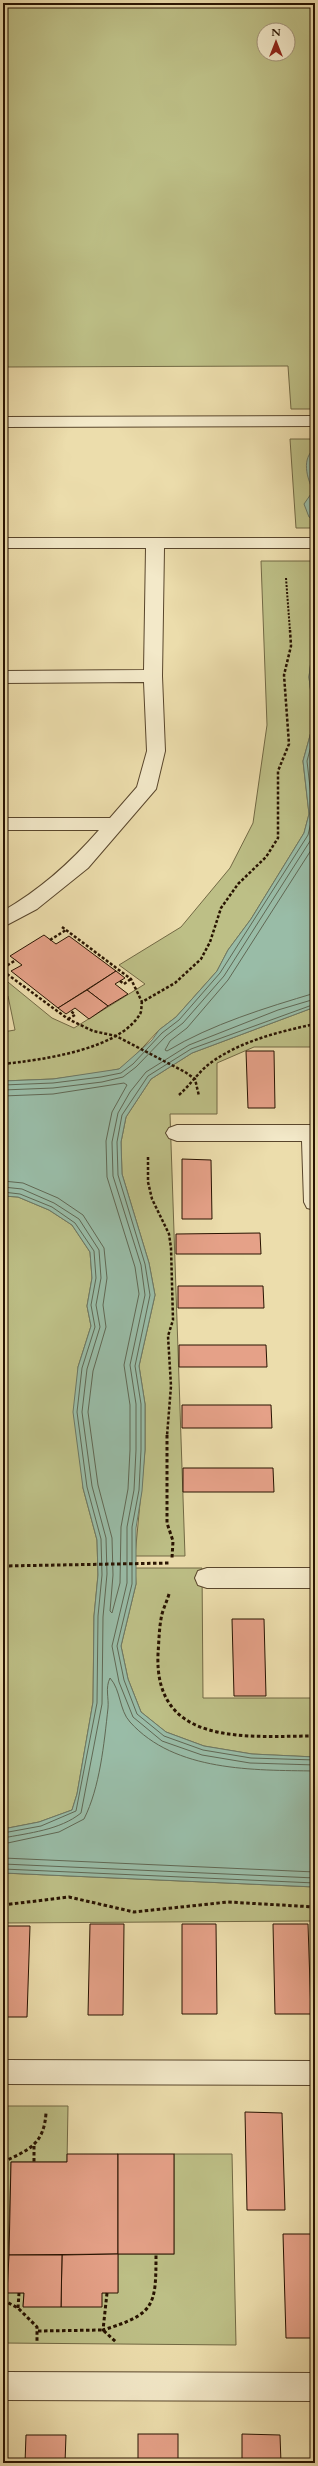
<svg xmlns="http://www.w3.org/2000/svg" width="318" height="2466" viewBox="0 0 318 2466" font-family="Cardo,serif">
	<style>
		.green { fill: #bdbf86; stroke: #726944; fill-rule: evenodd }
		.water { fill: #99bca7; stroke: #6c7865 }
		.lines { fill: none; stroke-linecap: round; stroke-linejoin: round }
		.shore { stroke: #606854; stroke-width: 1 }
		.building { fill: #e5a188; stroke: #281301 }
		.street-casing { stroke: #59462c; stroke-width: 2 }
		.path-far2 { stroke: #281301; stroke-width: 2; stroke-dasharray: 2 1.5; stroke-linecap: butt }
		.path-far1 { stroke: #281301; stroke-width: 2.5; stroke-dasharray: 3 2; stroke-linecap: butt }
		.path { stroke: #281301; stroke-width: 3; stroke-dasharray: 3.5 2.5; stroke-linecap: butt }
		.street { fill: #f3e9c9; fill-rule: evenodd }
	</style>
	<rect width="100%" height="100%" fill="#ecddac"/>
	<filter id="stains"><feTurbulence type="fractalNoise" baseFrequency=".005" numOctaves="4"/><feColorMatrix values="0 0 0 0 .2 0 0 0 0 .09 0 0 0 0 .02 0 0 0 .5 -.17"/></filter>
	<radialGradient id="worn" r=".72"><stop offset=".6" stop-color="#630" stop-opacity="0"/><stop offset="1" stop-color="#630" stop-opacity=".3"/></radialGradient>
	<!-- green -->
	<g class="green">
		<path d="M3 3H315V409H291L288 366 3 367ZM264 30H288V54H264Z"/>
		<polygon points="290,439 315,439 315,528 296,528"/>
		<polygon points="261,561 315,561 315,628 309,677 314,721 303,761 309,814 304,833 251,919 228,950 217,971 176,1017 159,1030 130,1061 119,1069 100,1073 53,1079 3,1081 3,1032 15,1030 8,996 3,996 3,978 52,1018 74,1028 145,984 119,965 181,927 230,868 253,823 267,725"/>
		<polygon points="315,1007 315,1047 254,1047 217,1063 217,1114 170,1114 185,1556 135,1556 145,1450 145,1404 139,1366 155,1295 149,1263 122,1174 121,1142 126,1117 151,1079 192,1053"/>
		<polygon points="3,1196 18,1197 49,1210 72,1225 90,1252 92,1278 87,1306 91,1326 78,1367 83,1488 97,1540 98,1575 94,1616 93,1702 77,1794 72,1810 39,1822 3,1829"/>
		<polygon points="135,1568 202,1568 203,1698 315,1698 315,1757 252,1754 204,1746 166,1732 141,1712 128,1679 121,1646 136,1584"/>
		<polygon points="3,1873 315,1887 315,1921 3,1923"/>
		<polygon points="3,2106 68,2106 67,2162 11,2162 7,2292 24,2293 23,2306 102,2293 118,2292 118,2254 174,2254 174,2154 232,2154 236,2345 3,2343"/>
	</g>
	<!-- water -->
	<g class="water">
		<path d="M315 448V520L309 517 304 504 313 491C307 477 301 459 315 448Z"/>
		<polygon points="315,628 315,1007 192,1053 151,1079 126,1117 121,1142 122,1174 149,1263 155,1295 139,1366 145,1404 145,1450 142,1491 136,1528 136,1584 121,1646 128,1679 141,1712 166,1732 204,1746 252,1754 315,1757 315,1887 3,1873 3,1829 39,1822 72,1810 77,1794 93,1702 94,1616 98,1575 97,1540 83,1488 73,1412 78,1367 91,1326 87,1306 92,1278 90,1252 72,1225 49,1210 18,1197 3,1196 3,1081 53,1079 119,1069 152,1040 159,1030 176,1017 217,971 228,950 251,919 304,833 309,814 303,761 314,721 309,677"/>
	</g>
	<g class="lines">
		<!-- shore -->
		<g class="shore">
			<path d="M315 844 228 980 187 1028 170 1041 165 1050 167 1051C212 1024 265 1008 315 993"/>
			<polyline points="315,999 278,1010 189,1045 146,1072 130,1092 118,1113 112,1142 113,1176 141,1265 145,1295 130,1365 136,1404 136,1450 134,1490 127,1527 127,1583 112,1646 119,1682 133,1717 162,1741 202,1755 250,1763 315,1765"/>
			<polyline points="315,1004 191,1049 148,1076 122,1115 117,1142 118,1175 145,1264 150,1295 135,1366 141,1404 141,1450 139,1490 132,1527 132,1584 117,1646 124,1680 137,1714 164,1736 203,1750 251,1758 315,1760"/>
			<polyline points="3,1085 53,1083 101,1077 121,1073 133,1064 162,1033 179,1020 220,973 308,835 313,814 307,761 315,731"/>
			<polyline points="3,1090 53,1088 102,1082 123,1077 136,1067 166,1036 183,1023 224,976 312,838 315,827"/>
			<polyline points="3,1096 53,1094 124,1083 127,1085 112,1112 106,1141 107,1177 135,1267 139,1294 124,1365 130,1405 130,1450 128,1489 121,1527 120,1583 112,1613 110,1611 113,1575 112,1538 98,1485 88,1412 93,1371 106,1327 103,1305 107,1278 104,1248 83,1215 58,1198 23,1183 3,1181"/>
			<path d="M3 1187 22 1189 54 1203 79 1219 99 1250 101 1278 96 1305 100 1327 87 1369 82 1412 92 1486 106 1538 107 1574 103 1617 102 1704 81 1813C60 1830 29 1833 3 1838"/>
			<polyline points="3,1192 20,1194 52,1207 75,1223 94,1251 96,1278 91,1305 95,1327 82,1368 77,1412 87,1487 101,1539 102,1575 98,1616 97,1703 76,1811 41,1826 3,1833"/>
			<path d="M3 1844 59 1832 84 1819C100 1787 104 1744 108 1708 109 1698 105 1688 110 1678 121 1690 119 1710 130 1722 175 1772 254 1770 315 1771"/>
			<polyline points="3,1858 315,1872"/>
			<polyline points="3,1864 315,1878"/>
			<polyline points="3,1869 315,1883"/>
		</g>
	</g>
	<!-- building -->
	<g class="building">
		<polygon points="44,935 56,944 69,936 116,971 58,1008 11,971 22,965 10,956"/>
		<polygon points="116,971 125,978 115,984 128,994 108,1006 87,990"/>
		<polygon points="87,990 108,1006 89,1019 75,1008 66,1014 58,1008"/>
		<polygon points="246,1051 274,1051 275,1108 248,1108"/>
		<polygon points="312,1052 315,1052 315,1108"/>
		<polygon points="182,1159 211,1160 212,1219 182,1219"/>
		<polygon points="260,1233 261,1254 176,1254 176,1234"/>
		<polygon points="178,1286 263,1286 264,1308 178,1308"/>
		<polygon points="179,1345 266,1345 267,1367 179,1367"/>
		<polygon points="182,1405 271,1405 272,1428 182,1428"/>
		<polygon points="183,1468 273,1468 274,1492 183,1492"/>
		<polygon points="232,1619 264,1619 266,1696 234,1696"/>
		<polygon points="90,1924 124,1924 123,2015 88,2015"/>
		<polygon points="182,1924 216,1924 217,2014 182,2014"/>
		<polygon points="273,1924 308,1924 311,2014 275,2014"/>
		<polygon points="3,1926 30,1926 27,2017 3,2017"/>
		<polygon points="245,2112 282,2113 285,2210 247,2210"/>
		<polygon points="67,2154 118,2154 118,2254 9,2255 11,2162 67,2162"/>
		<rect x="118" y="2154" width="56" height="100"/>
		<polygon points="283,2234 315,2234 315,2338 286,2338"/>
		<polygon points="118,2254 118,2293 102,2293 102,2307 61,2307 62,2255"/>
		<polygon points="9,2255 62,2255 61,2307 23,2307 24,2293 7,2293"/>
		<rect x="138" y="2434" width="40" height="29"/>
		<polygon points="242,2434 280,2435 281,2463 242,2463"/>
		<polygon points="26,2435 66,2435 65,2463 25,2463"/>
	</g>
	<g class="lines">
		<defs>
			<g id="street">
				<polygon points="315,416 315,426 3,427 3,417"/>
				<path d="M3 538H315V548H164L162 676 165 751 156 789 88 868 37 909 3 927V911C40 890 71 862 99 830H3V818H110L137 787 147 751 144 682 3 683V671L144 670 146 548H3Z"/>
				<polygon points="177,1125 315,1125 315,1210 307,1208 304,1202 302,1141 177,1141 169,1138 166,1133 169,1128"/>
				<polygon points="207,1568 315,1568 315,1588 207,1588 198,1585 195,1578 198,1571"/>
				<polygon points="3,2060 315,2061 315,2085 3,2084"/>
				<polygon points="3,2372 315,2373 315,2401 3,2400"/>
			</g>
		</defs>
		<!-- street casing -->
		<use href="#street" class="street-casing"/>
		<!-- path-far2 -->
		<polyline class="path-far2" points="286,578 290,631"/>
		<!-- path-far1 -->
		<g class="path-far1">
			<polyline points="62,927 131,979 142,1002"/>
			<polyline points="50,940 66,930"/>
			<polyline points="3,968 16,960"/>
			<polyline points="3,971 68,1019 93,1031 116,1036 185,1072 195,1079 199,1096"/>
			<polyline points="120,981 124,984 131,979"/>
			<polyline points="68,1019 75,1015 71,1011"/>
			<path d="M3 1064C40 1060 119 1050 140 1014 142 1011 141 1006 142 1002L175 983 201 959 210 942 221 908 238 884 266 857 278 838V771L289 744 284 675 291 646 290 630"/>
			<path d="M179 1095C190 1085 198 1073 209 1064 240 1041 278 1032 315 1024"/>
			<polyline points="148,1157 148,1182 152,1199 169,1234 171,1248 173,1320 168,1336 171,1386 167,1436"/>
		</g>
		<!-- path -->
		<g class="path">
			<polyline points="167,1435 167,1523 173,1541 172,1558"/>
			<polyline points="3,1566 170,1563"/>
			<path d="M169 1594C167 1601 164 1607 162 1614 159 1627 159 1641 158 1654 154 1748 249 1736 315 1736"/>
			<polyline points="3,1905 69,1897 134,1912 228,1902 315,1907"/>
			<polyline points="34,2146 34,2162"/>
			<path d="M3 2162C29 2150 44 2144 46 2113"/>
			<path d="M107 2293 103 2330C155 2314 156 2306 156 2254"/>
			<polyline points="3,2300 18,2308 37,2327 37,2342"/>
			<polyline points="18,2308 19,2293"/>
			<polyline points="38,2331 103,2330 116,2342"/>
		</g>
		<!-- street -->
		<use href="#street" class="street"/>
	</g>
	<!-- margin -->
	<rect width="318" height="2466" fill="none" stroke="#ecddac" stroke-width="16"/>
	<rect x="4" y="4" width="310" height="2458" fill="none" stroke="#281301" stroke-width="2"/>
	<rect x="8" y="8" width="302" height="2450" fill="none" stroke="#281301"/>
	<!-- north arrow -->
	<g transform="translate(276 42)"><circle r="19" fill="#f3e9c9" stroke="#a29379"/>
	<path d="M0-3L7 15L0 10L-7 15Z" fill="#8f2418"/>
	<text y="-6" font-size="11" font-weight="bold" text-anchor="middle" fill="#281301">N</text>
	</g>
	<rect width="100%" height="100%" filter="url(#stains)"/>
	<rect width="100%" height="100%" fill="url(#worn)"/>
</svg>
